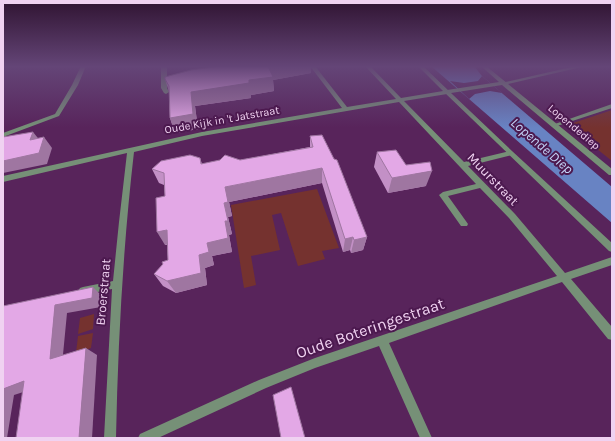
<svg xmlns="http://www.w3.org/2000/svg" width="615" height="441" viewBox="0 0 615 441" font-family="Karla,sans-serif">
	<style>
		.green { fill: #75322f }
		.water { fill: #6883c3 }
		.pier { fill: #58245b }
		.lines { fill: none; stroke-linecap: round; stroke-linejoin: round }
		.minor { fill: #769077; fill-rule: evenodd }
		.tertiary { fill: #769077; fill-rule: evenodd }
		.wall { fill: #c390c6 }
		.shaded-wall { fill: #9f76a1 }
		.building { fill: #e3a8e6; stroke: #9f76a1 }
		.labels { text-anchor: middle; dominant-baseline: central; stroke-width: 4; stroke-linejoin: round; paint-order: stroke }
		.far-street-label { font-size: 11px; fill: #f0d2f1; stroke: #4c194f }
		.street-label { font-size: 13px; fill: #f0d2f1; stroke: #4c194f }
		.water-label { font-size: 14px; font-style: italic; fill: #c4d4f8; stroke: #4c194f }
		.near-street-label { font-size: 16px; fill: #f0d2f1; stroke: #4c194f }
	</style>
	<rect width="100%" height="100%" fill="#58245b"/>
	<!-- green -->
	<g class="green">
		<polygon points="612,110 612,161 567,125"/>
		<polygon points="317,189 339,248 322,251 325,259 298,266 281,213 272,215 280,250 251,256 256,285 244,288 231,205"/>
		<polygon points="94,314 93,329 78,334 80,318"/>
		<polygon points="93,333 91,348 76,353 78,336"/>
	</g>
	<!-- water -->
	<polygon class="water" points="431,66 474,66 482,76 612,187 612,223"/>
	<!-- pier -->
	<polygon class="pier" points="482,76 502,93 490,91 475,94 469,99 450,81 464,83 478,81"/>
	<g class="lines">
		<!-- minor -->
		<g class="minor">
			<polygon points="81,66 86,66 78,85 59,116 3,137 3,133 55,114 72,85"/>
			<polygon points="161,66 167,66 167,88 169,92 166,94 164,93 161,88"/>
			<path d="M310 66H315L347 107 396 99 365 66H370L401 98 443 91 418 66H423L450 92 447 94 404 101 464 162 510 151H512V155L468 166 515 214 565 273 612 257V265L571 279 612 327V340L608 339 562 282 389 343 432 438H420L379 346 315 368 266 388 158 438H138L140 434 259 380 315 358 557 276 509 218 480 188 448 196 468 224 467 226H461L439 195 443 192 476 184 399 102 202 136 134 152C123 247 118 342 116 438H104L112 289 83 295 80 294 78 291 80 288 83 287 113 281 119 222 127 153 3 182V176L202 132 342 108Z"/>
			<polygon points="576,66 586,66 504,85 501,83"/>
			<polygon points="612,104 612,108 557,126 553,126 552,125"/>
		</g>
		<!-- tertiary -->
		<polygon class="tertiary" points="481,66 486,66 612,169 612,175 609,175 502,85 451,93 512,151 612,243 612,252 609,251 445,93 445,91 447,90 499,82"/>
	</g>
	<!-- wall -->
	<g class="wall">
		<polygon points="311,73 273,80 274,91 251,95 251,98 195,106 198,129 175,133 170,118 169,92 165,79"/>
		<polygon points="310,136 367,237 363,250 351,253 350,250 343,252 322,183 229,202 232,216 228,217 232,234 229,235 232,252 212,256 214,265 205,268 207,285 176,293 163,286 154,274 168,260 167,245 165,245 165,196 164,185 159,183 152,169 200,158 202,164 240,160 310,147"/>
		<polygon points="377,152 406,165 426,186 388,193 374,167"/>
	</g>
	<!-- shaded-wall -->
	<g class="shaded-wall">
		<polygon points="268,66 311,66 311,73 273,80 274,91 251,95 251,98 195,106 198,129 175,133 170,118 191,92 249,80"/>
		<polygon points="33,132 42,143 30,140"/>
		<polygon points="44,137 52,148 47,164 3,173 3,161"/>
		<polygon points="322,168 322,183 229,202 232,216 228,217 232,234 229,235 232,252 212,256 214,265 205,268 207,285 176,293 167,281 199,255 207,243 225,221 224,203 225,187"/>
		<polygon points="432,171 426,186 388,193 392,178"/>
		<polygon points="167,230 174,243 165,245 157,232"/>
		<polygon points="353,237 350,250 343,252 345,239"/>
		<polygon points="367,237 363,250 351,253 354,240"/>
		<polygon points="93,287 102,296 101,307 67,313 62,365 50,359 55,305"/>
		<polygon points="86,348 97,355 92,438 79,438"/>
		<polygon points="24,381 39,387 14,395 7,438 3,438 3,389"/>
	</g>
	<!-- building -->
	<g class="building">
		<polygon points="220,66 268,66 273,77 249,80 249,83 191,92 193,114 170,118 169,86 165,79 165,77 191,70"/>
		<polygon points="33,132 30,140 44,137 39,153 3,161 3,137"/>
		<polygon points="322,135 334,159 337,160 367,237 354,240 353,237 345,239 322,168 225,187 228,202 224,203 228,221 225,221 228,238 207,243 209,252 199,255 201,273 167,281 154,274 163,264 162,262 168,260 167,230 157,232 156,198 165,196 164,173 152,169 161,161 190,155 200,158 201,164 220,160 225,155 240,160 313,147 310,136"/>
		<polygon points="396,150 406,165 430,162 432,171 392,178 377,152"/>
		<polygon points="93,287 92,298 55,305 50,359 86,348 79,438 16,438 24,381 3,389 3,306"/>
		<polygon points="291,387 305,438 281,438 273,395"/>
	</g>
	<!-- sky -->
	<linearGradient id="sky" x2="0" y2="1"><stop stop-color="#301432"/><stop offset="0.52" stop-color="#644577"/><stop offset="1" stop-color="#644577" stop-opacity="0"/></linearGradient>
	<rect width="615" height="128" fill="url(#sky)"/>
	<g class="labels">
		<!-- far-street labels -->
		<g class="far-street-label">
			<text transform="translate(222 120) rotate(-10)">Oude Kijk in 't Jatstraat</text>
			<text transform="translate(574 127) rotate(40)">Lopendediep</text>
		</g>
		<!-- street labels -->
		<g class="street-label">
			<text transform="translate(493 179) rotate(46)">Muurstraat</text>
			<text transform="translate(103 292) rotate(-85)">Broerstraat</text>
		</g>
		<!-- water labels -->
		<g class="water-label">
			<text transform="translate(542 146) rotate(41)">Lopende Diep</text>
		</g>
		<!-- near-street labels -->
		<g class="near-street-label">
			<text transform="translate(370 328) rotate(-19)">Oude Boteringestraat</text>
		</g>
	</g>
	<!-- border -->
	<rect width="615" height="441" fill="none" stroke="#f0d2f1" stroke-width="8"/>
</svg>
